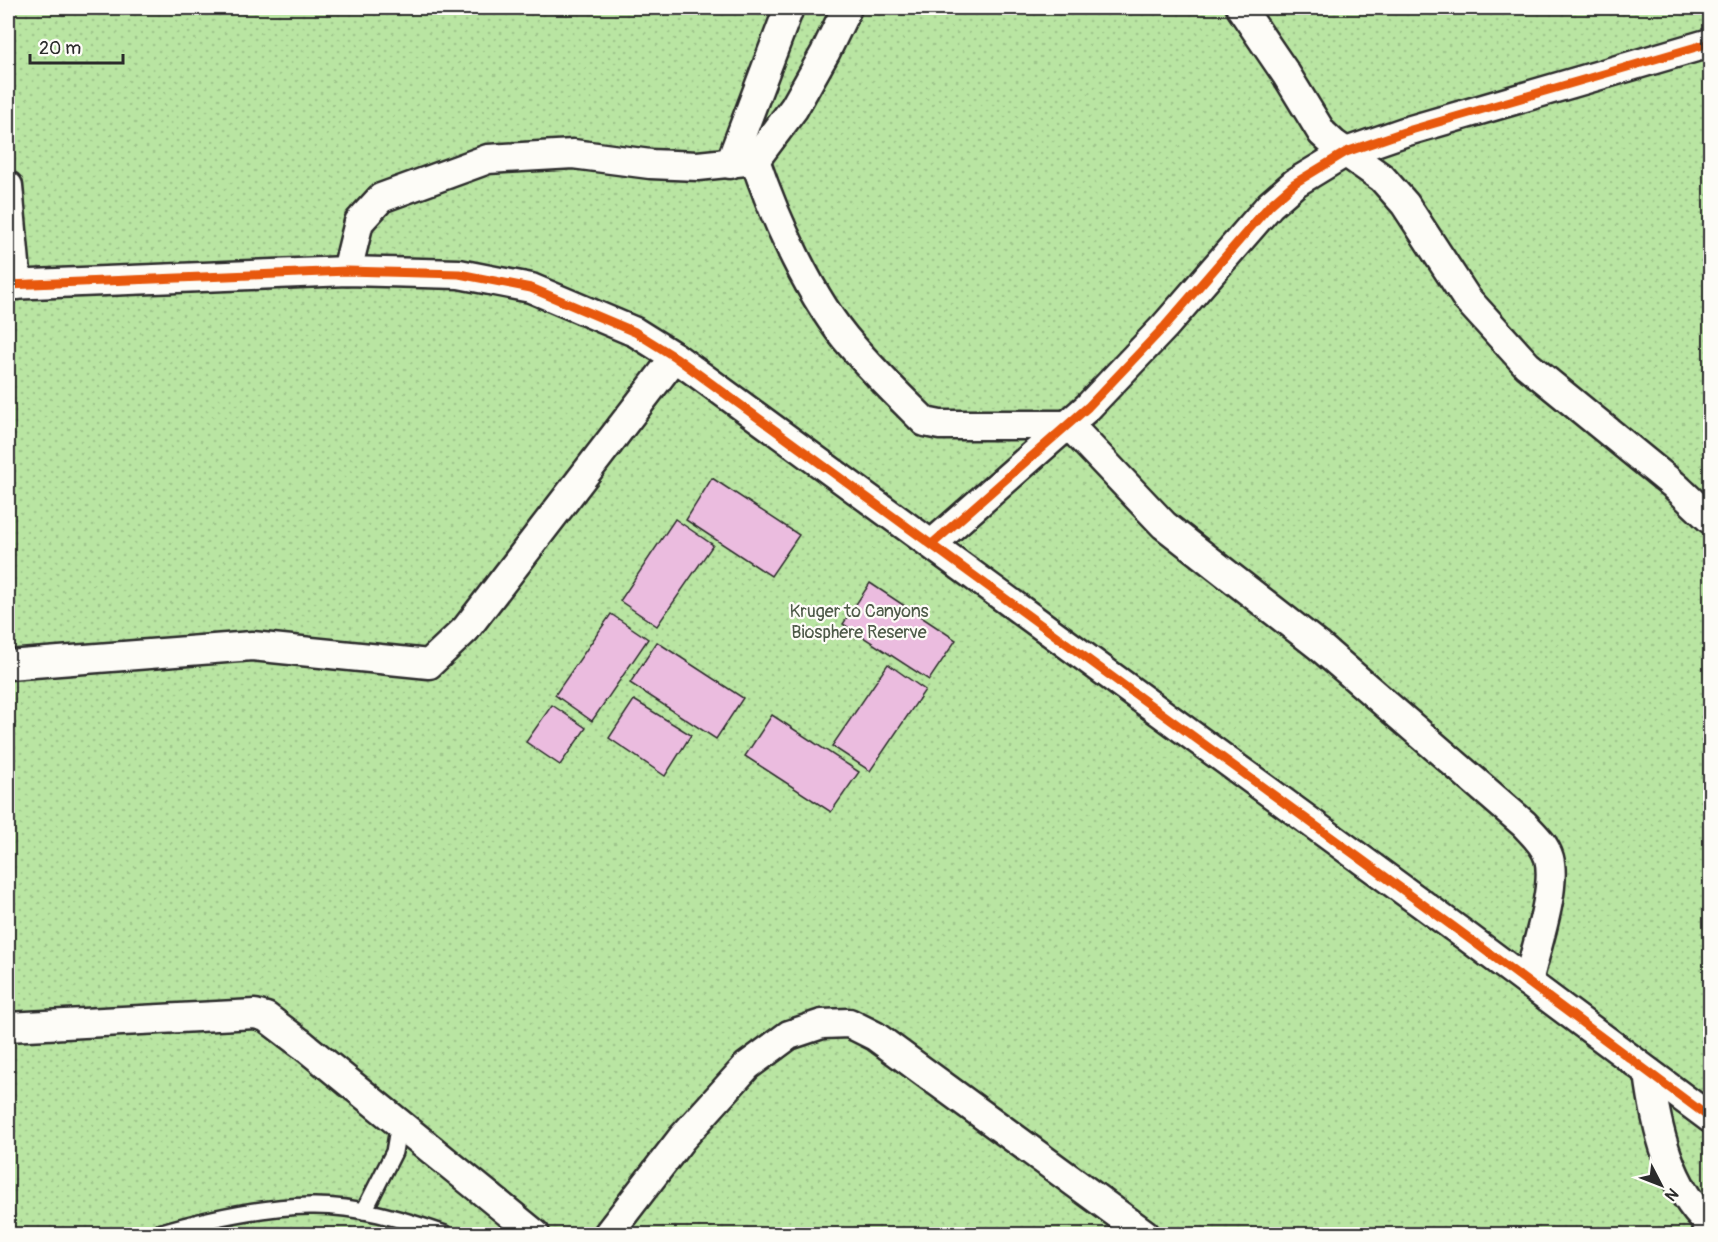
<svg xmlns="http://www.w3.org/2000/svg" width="1718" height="1242" viewBox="0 0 1718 1242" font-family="Pangolin,sans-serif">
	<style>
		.park { fill: url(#park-dots); stroke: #728866; stroke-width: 1.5 }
		.building { fill: #ebbcdf; stroke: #2b2b2b; stroke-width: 1.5 }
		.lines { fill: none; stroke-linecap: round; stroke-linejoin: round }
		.lane-casing { stroke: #2b2b2b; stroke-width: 20 }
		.street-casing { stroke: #2b2b2b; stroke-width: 33 }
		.lane { stroke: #fdfcf7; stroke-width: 15 }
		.street { stroke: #fdfcf7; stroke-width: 28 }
		.cycleway-casing { stroke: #fdfcf7; stroke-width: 13 }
		.cycleway { stroke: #e8590c; stroke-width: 9 }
		.labels { text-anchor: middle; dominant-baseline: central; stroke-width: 4.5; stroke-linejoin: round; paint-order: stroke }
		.park-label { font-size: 18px; fill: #4e5a49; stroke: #fdfcf7 }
	</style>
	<defs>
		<pattern id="park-dots" width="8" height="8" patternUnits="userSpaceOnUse" patternTransform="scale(1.5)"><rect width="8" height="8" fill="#b9e5a2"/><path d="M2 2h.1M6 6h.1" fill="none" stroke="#9fc58c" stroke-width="1.8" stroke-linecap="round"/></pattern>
	</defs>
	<rect width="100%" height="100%" fill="#fdfcf7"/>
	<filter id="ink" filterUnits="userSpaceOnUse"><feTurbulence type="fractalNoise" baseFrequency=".0167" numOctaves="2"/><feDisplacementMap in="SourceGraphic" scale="12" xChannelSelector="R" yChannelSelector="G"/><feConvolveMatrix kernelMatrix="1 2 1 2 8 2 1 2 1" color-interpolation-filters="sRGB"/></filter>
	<g filter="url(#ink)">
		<!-- park -->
		<rect class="park" x="8" y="8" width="1702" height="1226"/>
		<!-- building -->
		<g class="building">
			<polygon points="712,478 799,535 771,576 686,520"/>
			<polygon points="675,519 713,545 657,626 620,601"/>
			<polygon points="870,583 956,640 929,680 843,624"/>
			<polygon points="611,614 648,639 592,721 555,695"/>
			<polygon points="657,642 743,698 716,739 630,683"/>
			<polygon points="888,664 925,690 870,771 832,746"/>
			<polygon points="634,700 691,735 665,776 609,738"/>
			<polygon points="552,705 586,728 560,765 526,742"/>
			<polygon points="772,715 859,772 831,812 745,756"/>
		</g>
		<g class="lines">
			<defs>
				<g id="lane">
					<polyline points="364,1211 394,1152 399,1123"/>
					<path d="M155 1234C202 1220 260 1207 310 1206 356 1205 402 1219 445 1234"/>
				</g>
				<g id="street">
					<polyline points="1241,8 1286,74 1322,133 1334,144 1382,178 1405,204 1467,299 1527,365 1674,485 1710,519"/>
					<path d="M755 160C775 219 811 300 852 346 875 373 900 397 925 422L940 425H1069L1164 525 1319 646 1524 824C1533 834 1545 844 1549 858 1557 889 1535 950 1528 982"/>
					<polyline points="730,164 789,8"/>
					<polyline points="8,186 17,285"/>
					<polyline points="347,271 359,222 381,198 488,159 573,154 650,164 698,166 755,160 794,108 825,53 847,8"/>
					<polyline points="8,285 347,271 459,274 531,288 635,332 675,357 1466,936 1710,1118"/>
					<polyline points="932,544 1088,407 1165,326 1270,205 1295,183 1346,152 1404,132 1710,43"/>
					<polyline points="8,665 252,646 429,664 466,629 675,357"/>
					<polyline points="8,1027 255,1014 266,1017 303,1045 535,1234"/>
					<path d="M1649 1073C1656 1127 1669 1187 1710 1225"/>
					<polyline points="608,1234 682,1138 747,1066 789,1035 822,1024 849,1023 875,1036 1145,1234"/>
				</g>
			</defs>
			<!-- lane casing -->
			<use href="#lane" class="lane-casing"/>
			<!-- street casing -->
			<use href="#street" class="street-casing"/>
			<!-- lane -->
			<use href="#lane" class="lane"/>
			<!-- street -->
			<use href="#street" class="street"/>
			<defs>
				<g id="cycleway">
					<polyline points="8,285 347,271 459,274 531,288 635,332 675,357 1466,936 1710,1118"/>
					<polyline points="932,544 1088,407 1165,326 1270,205 1295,183 1346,152 1404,132 1710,43"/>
				</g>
			</defs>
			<!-- cycleway casing -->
			<use href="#cycleway" class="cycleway-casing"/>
			<!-- cycleway -->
			<use href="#cycleway" class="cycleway"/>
		</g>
	</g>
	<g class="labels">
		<!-- park labels -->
		<g class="park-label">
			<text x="859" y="611">Kruger to Canyons<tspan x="859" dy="21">Biosphere Reserve</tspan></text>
		</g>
	</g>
	<!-- margin -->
	<rect width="1718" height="1242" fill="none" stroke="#fdfcf7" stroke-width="30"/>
	<rect x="15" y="15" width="1688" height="1212" fill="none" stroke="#2b2b2b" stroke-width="2" filter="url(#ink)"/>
	<!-- north arrow -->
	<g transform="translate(1661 1185) rotate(132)" stroke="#fdfcf7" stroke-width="4.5" paint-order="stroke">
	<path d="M0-4.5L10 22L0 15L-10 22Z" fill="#2b2b2b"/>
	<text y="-9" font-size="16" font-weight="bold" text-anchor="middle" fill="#2b2b2b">N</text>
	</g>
	<!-- scale -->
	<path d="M30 54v9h93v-9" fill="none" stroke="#2b2b2b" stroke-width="3"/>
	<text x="39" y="54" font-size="18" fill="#2b2b2b" stroke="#fdfcf7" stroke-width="4.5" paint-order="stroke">20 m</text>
</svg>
